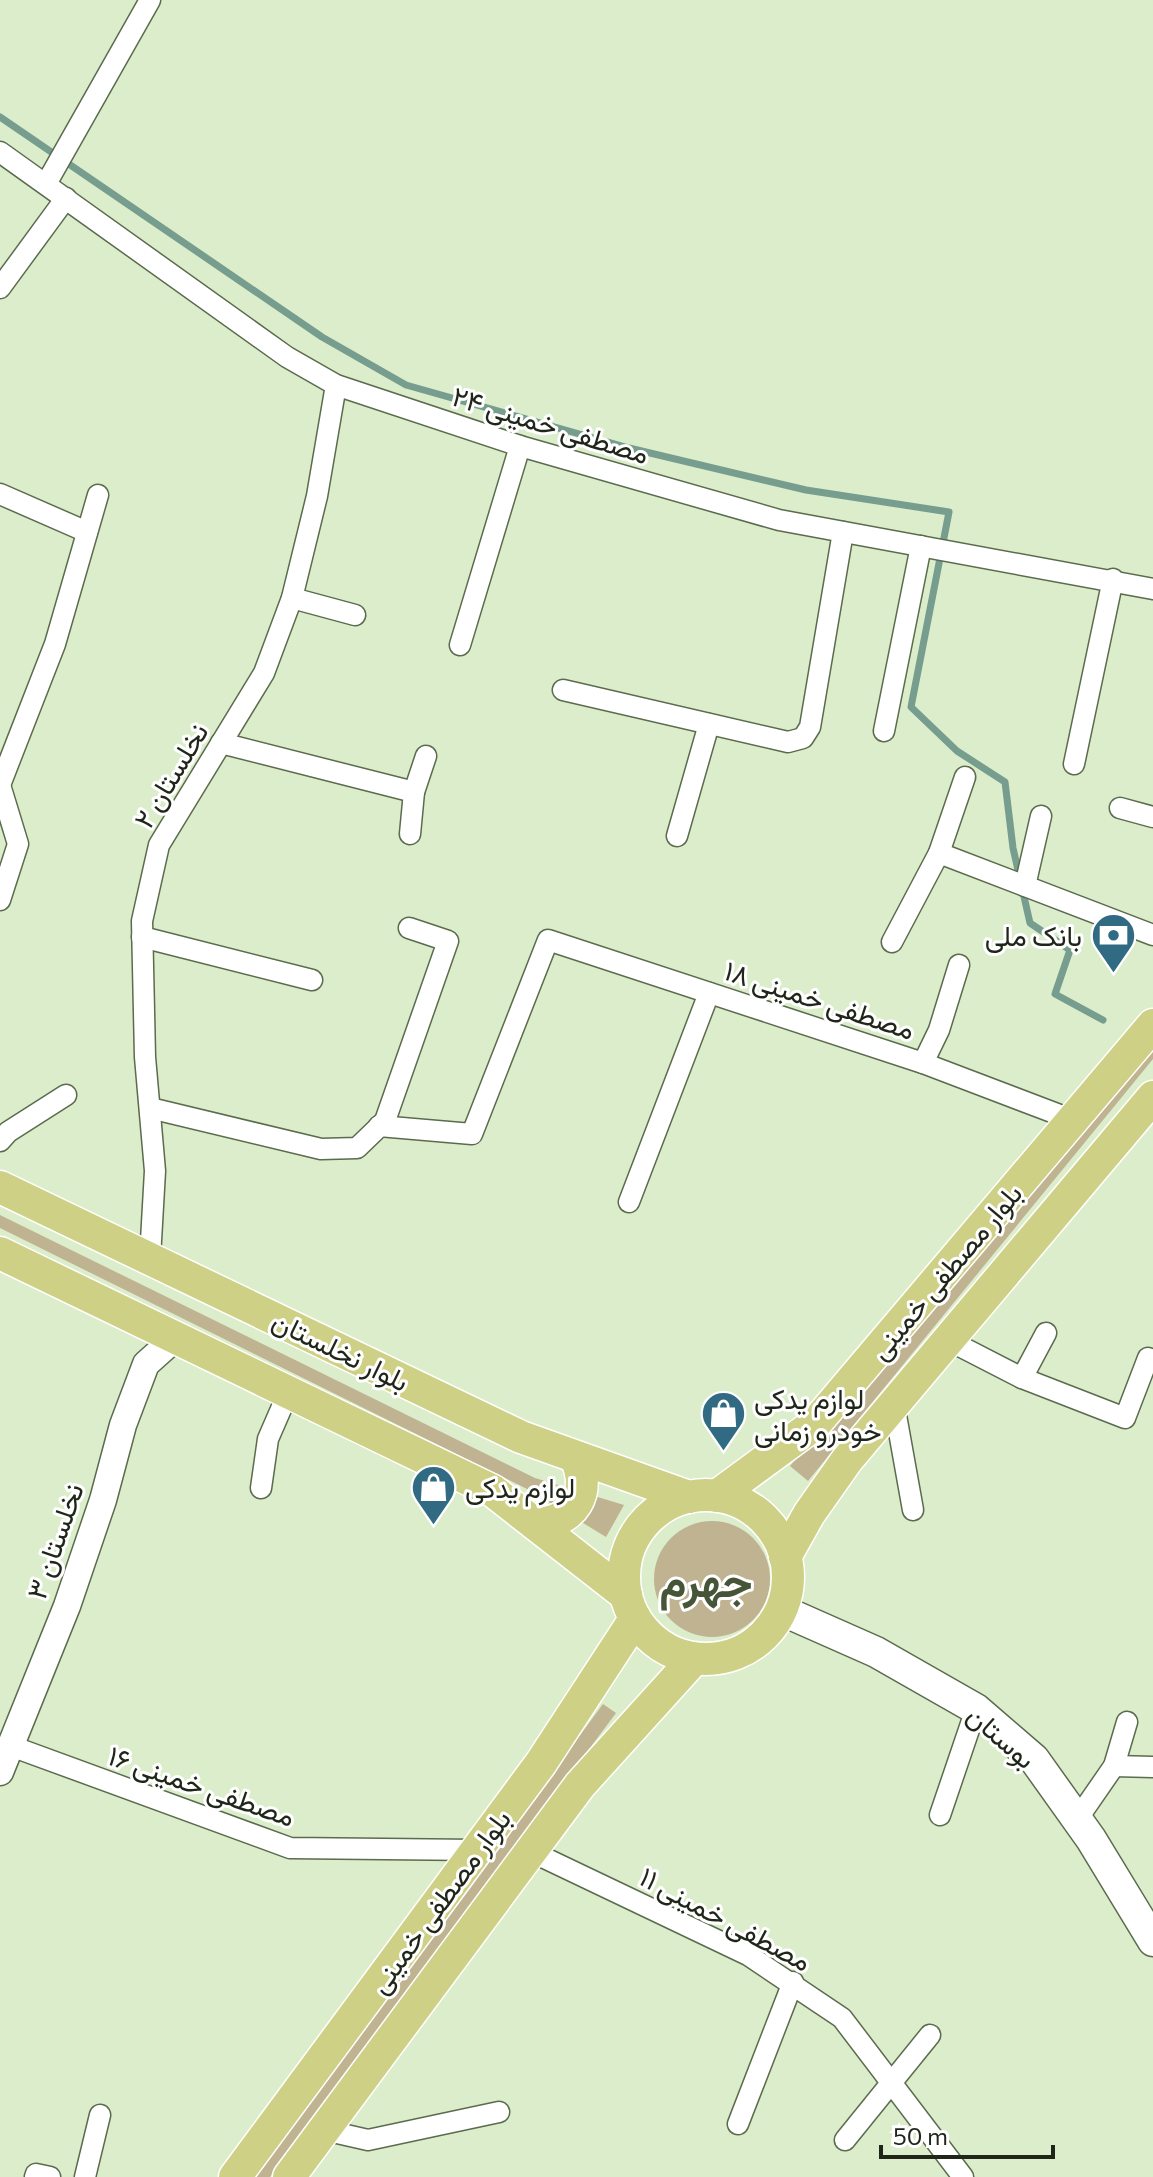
<svg xmlns="http://www.w3.org/2000/svg" width="1153" height="2177" viewBox="0 0 1153 2177" font-family="Commissioner,Vazirmatn,sans-serif">
	<style>
		.green { fill: #bfb392 }
		.lines { fill: none; stroke-linecap: round; stroke-linejoin: round }
		.stream { stroke: #769d8e; stroke-width: 7 }
		.minor-casing { stroke: #5b6b4d; stroke-width: 23 }
		.tertiary-casing { stroke: #5b6b4d; stroke-width: 29 }
		.secondary-casing { stroke: #5b6b4d; stroke-width: 33 }
		.primary-casing { stroke: #fff; stroke-width: 35 }
		.minor { stroke: #fff; stroke-width: 20 }
		.tertiary { stroke: #fff; stroke-width: 26 }
		.secondary { stroke: #fff; stroke-width: 30 }
		.primary { stroke: #ced085; stroke-width: 32 }
		.labels { text-anchor: middle; dominant-baseline: central; stroke-width: 6; stroke-linejoin: round; paint-order: stroke }
		.street-label { font-size: 28px; fill: #1f2619; stroke: #fff }
		.poi-label { font-size: 28px; fill: #1f2619; stroke: #fff; text-anchor: start }
		.town-label { font-size: 44px; font-weight: bold; fill: #465438; stroke: #fff }
	</style>
	<rect width="100%" height="100%" fill="#dbedcb"/>
	<!-- green -->
	<g class="green">
		<polygon points="1153,1040 1153,1059 808,1481 790,1466"/>
		<polygon points="0,1215 535,1478 624,1505 606,1537 529,1490 0,1228"/>
		<circle cx="712" cy="1579" r="58"/>
		<polygon points="603,1704 616,1713 270,2177 253,2177"/>
	</g>
	<g class="lines">
		<!-- stream -->
		<polyline class="stream" points="0,117 322,337 406,385 629,448 806,490 949,512 911,707 957,751 1005,782 1013,848 1030,923 1070,950 1055,994 1103,1020"/>
		<defs>
			<g id="minor">
				<polyline points="0,152 287,357 336,385 520,446 779,520 1153,589"/>
				<polyline points="46,184 150,0"/>
				<polyline points="0,288 66,198"/>
				<polyline points="0,494 87,532"/>
				<polyline points="292,598 355,615"/>
				<polyline points="460,645 520,446"/>
				<polyline points="563,690 788,742 803,738 810,727 843,532"/>
				<polyline points="884,731 921,546"/>
				<polyline points="221,743 414,792 426,756"/>
				<polyline points="1074,764 1113,579"/>
				<polyline points="0,785 55,644 98,495"/>
				<polyline points="0,785 18,844 0,900"/>
				<polyline points="1120,808 1153,817"/>
				<polyline points="410,834 414,792"/>
				<polyline points="677,836 709,724"/>
				<polyline points="939,853 1153,935"/>
				<polyline points="1025,886 1041,816"/>
				<polyline points="142,937 312,980"/>
				<polyline points="892,942 939,853 965,777"/>
				<polyline points="923,1063 939,1030 959,965"/>
				<polyline points="150,1108 321,1149 357,1148 385,1121 448,941 409,928"/>
				<polyline points="379,1126 472,1134 548,940 923,1063 1073,1120"/>
				<polyline points="0,1141 8,1132 66,1095"/>
				<polyline points="629,1202 709,993"/>
				<polyline points="150,1258 155,1171 145,1057 142,921 159,845 264,673 292,598 317,496 336,385"/>
				<polyline points="948,1340 1022,1378 1125,1418 1148,1358"/>
				<polyline points="1022,1378 1046,1333"/>
				<polyline points="894,1404 913,1510"/>
				<polyline points="261,1488 268,1439 288,1393"/>
				<polyline points="11,1746 290,1848 477,1850"/>
				<polyline points="1114,1766 1153,1767"/>
				<polyline points="940,1815 976,1709"/>
				<polyline points="1076,1821 1114,1766 1127,1722"/>
				<polyline points="530,1851 748,1955 842,2018 963,2177"/>
				<polyline points="738,2124 793,1982"/>
				<polyline points="324,2130 368,2140 499,2112"/>
				<polyline points="845,2140 930,2035"/>
				<polyline points="35,2177 36,2174 50,2177"/>
				<polyline points="85,2177 100,2115"/>
			</g>
			<polyline id="tertiary" points="0,1772 67,1606 103,1500 123,1425 146,1364 175,1338"/>
			<polyline id="secondary" points="781,1610 876,1652 976,1709 1034,1759 1091,1839 1153,1941"/>
			<g id="primary">
				<polyline points="0,1187 521,1437 689,1497"/>
				<polyline points="0,1253 493,1491 626,1595"/>
				<circle cx="706" cy="1577" r="82"/>
				<polyline points="717,1496 815,1424 1153,1025"/>
				<path d="M536 1524C574 1522 592 1493 576 1458"/>
				<polyline points="785,1557 809,1514 847,1460 1153,1097"/>
				<polyline points="235,2177 541,1763 635,1619"/>
				<polyline points="289,2177 580,1785 694,1659"/>
			</g>
		</defs>
		<!-- minor casing -->
		<use href="#minor" class="minor-casing"/>
		<!-- tertiary casing -->
		<use href="#tertiary" class="tertiary-casing"/>
		<!-- secondary casing -->
		<use href="#secondary" class="secondary-casing"/>
		<!-- primary casing -->
		<use href="#primary" class="primary-casing"/>
		<!-- minor -->
		<use href="#minor" class="minor"/>
		<!-- tertiary -->
		<use href="#tertiary" class="tertiary"/>
		<!-- secondary -->
		<use href="#secondary" class="secondary"/>
		<!-- primary -->
		<use href="#primary" class="primary"/>
	</g>
	<!-- icons -->
	<defs>
		<symbol id="bank-pin" viewBox="-11 -11 22 30"><path d="M0 17L-7.5 6A9.5 9.5 0 1 1 7.5 6Z" fill="#316b83" stroke="#fff"/><path d="M-6-4H6V4H-6ZM0-2.3a2.3 2.3 0 1 0 0 4.6a2.3 2.3 0 1 0 0-4.6Z" fill="#fff"/></symbol>
		<symbol id="shop-pin" viewBox="-11 -11 22 30"><path d="M0 17L-7.5 6A9.5 9.5 0 1 1 7.5 6Z" fill="#316b83" stroke="#fff"/><path d="M-5-2.5h2.3a2.7 3.5 0 0 1 5.4 0H5L5.5 6h-11ZM-1.5-2.5h3a1.5 2.3 0 0 0-3 0Z" fill="#fff"/></symbol>
	</defs>
	<g fill-rule="evenodd">
		<use href="#bank-pin" x="1088" y="910" width="51" height="69"/>
		<use href="#shop-pin" x="698" y="1388" width="51" height="69"/>
		<use href="#shop-pin" x="408" y="1462" width="51" height="69"/>
	</g>
	<g class="labels">
		<!-- street labels -->
		<g class="street-label">
			<text transform="translate(551 424) rotate(17)">مصطفی خمینی ۲۴</text>
			<text transform="translate(170 775) rotate(-59)">نخلستان ۲</text>
			<text transform="translate(820 999) rotate(18)">مصطفی خمینی ۱۸</text>
			<text transform="translate(945 1271) rotate(-50)">بلوار مصطفی خمینی</text>
			<text transform="translate(341 1350) rotate(26)">بلوار نخلستان</text>
			<text transform="translate(54 1541) rotate(-71)">نخلستان ۳</text>
			<text transform="translate(1002 1736) rotate(41)">بوستان</text>
			<text transform="translate(202 1785) rotate(19)">مصطفی خمینی ۱۶</text>
			<text transform="translate(439 1901) rotate(-54)">بلوار مصطفی خمینی</text>
			<text transform="translate(726 1918) rotate(28)">مصطفی خمینی ۱۱</text>
		</g>
		<!-- poi labels -->
		<g class="poi-label">
			<text x="1082" y="935" text-anchor="end">بانک ملی</text>
			<text x="754" y="1398">لوازم یدکی<tspan x="754" dy="32">خودرو زمانی</tspan></text>
			<text x="465" y="1487">لوازم یدکی</text>
		</g>
		<!-- town labels -->
		<g class="town-label">
			<text x="706" y="1579">جهرم</text>
		</g>
	</g>
	<!-- scale -->
	<path d="M881 2145v12h172v-12" fill="none" stroke="#1f2619" stroke-width="4"/>
	<text x="893" y="2145" font-size="24" fill="#1f2619" stroke="#ffffff" stroke-width="6" paint-order="stroke">50 m</text>
</svg>
